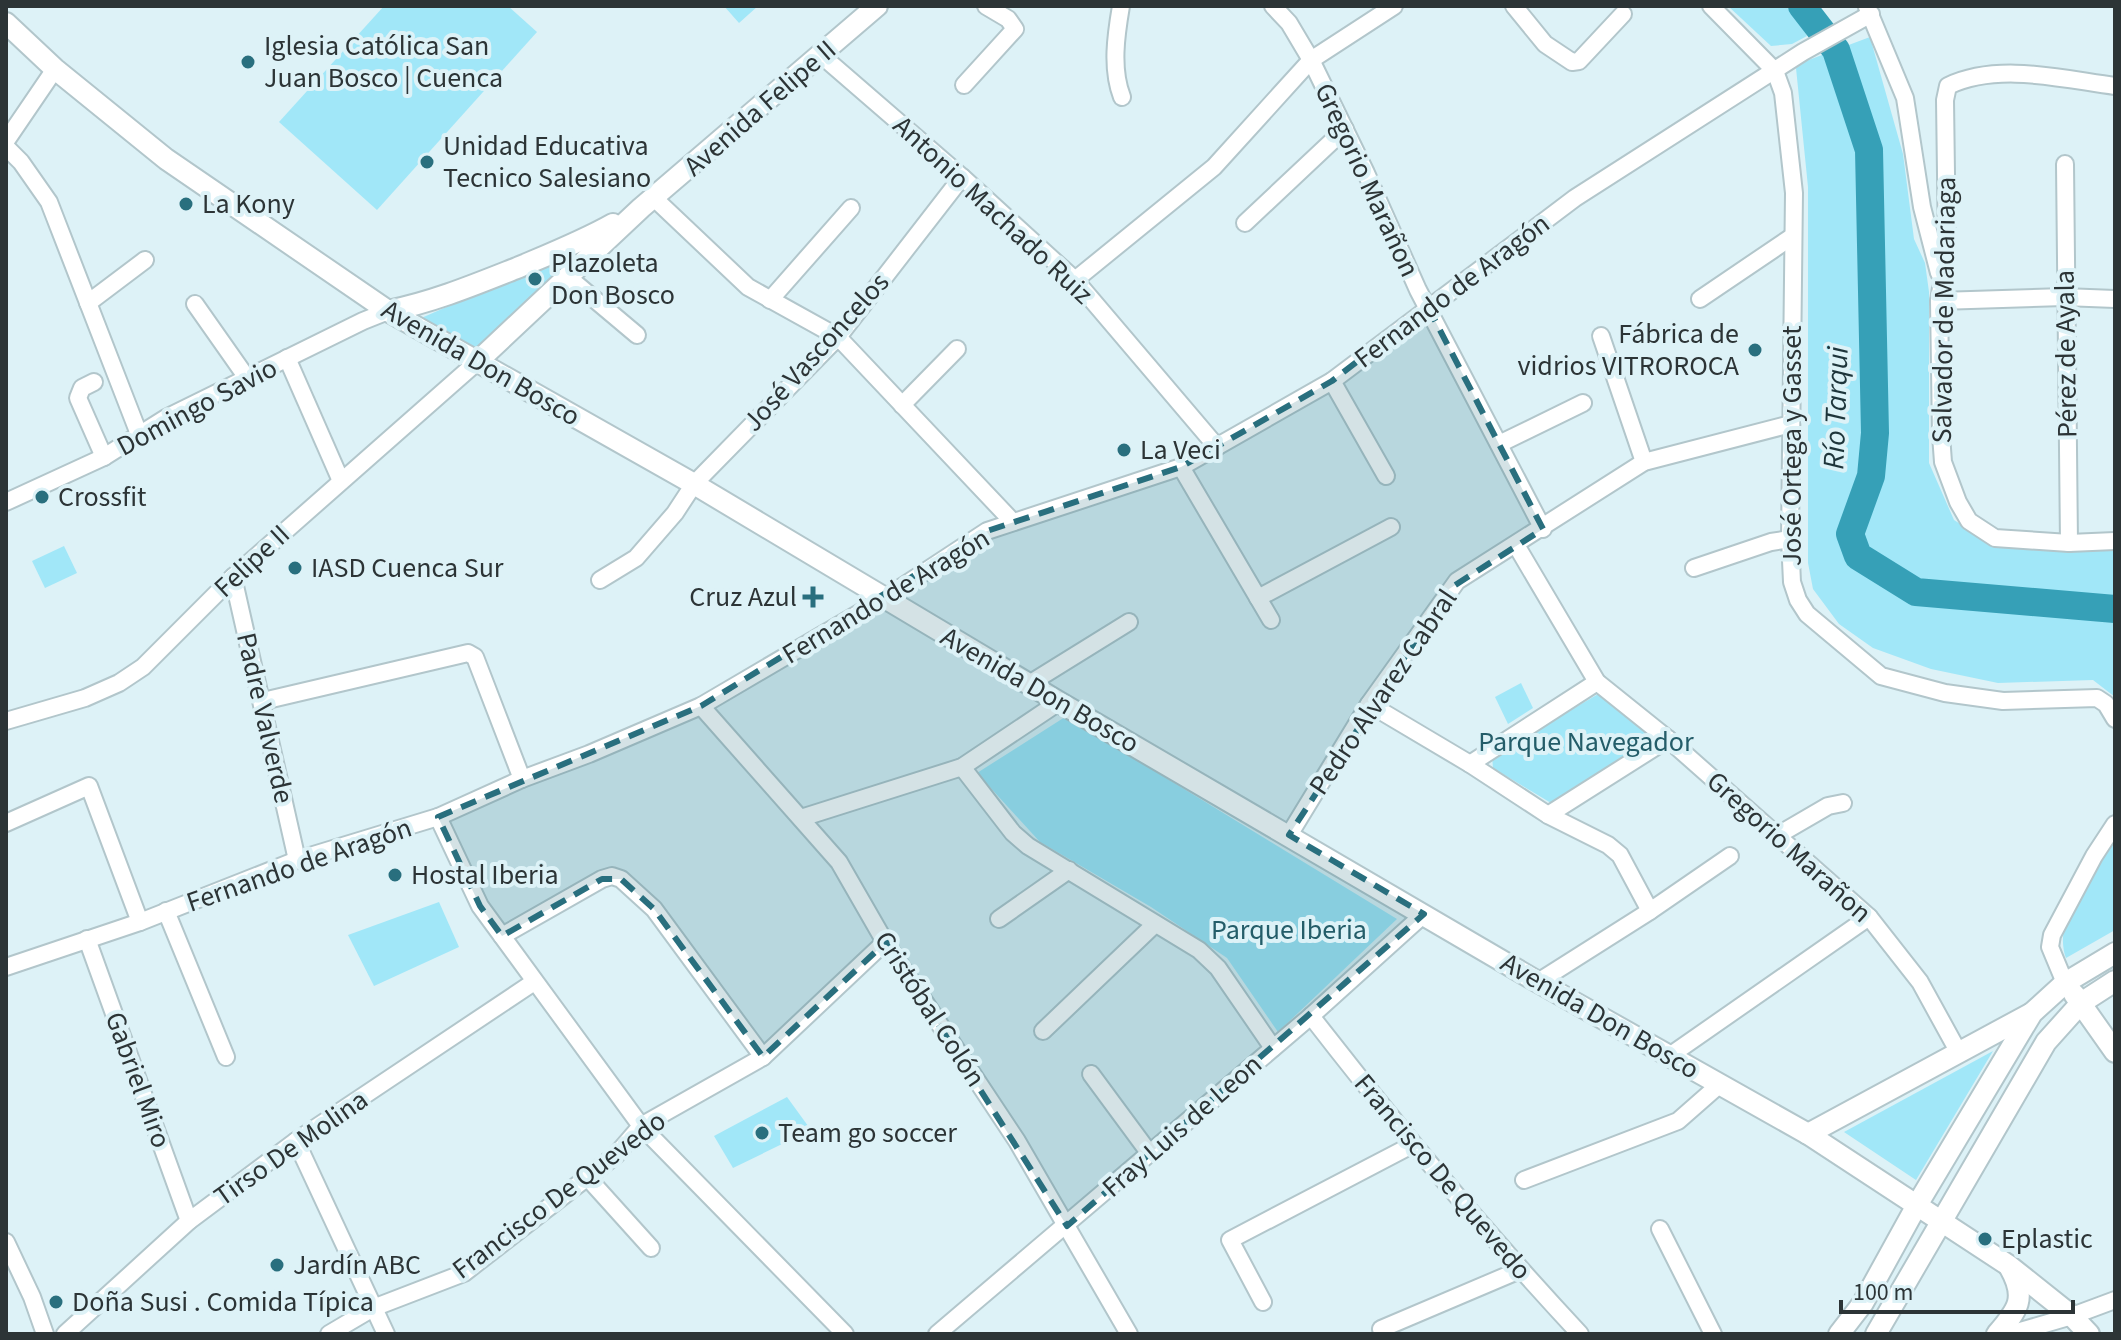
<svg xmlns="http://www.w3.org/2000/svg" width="2121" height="1340" viewBox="0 0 2121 1340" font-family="'Source Sans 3',sans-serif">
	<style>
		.green { fill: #a1e7f8 }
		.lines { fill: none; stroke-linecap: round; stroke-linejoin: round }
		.river { stroke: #36a0b7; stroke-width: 28 }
		.minor-casing { stroke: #b2c6cb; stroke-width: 20 }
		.major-casing { stroke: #b2c6cb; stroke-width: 24 }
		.minor { stroke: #fff; stroke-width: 16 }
		.major { stroke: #fff; stroke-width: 20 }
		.marked { fill: #296f7e; fill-opacity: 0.2; stroke: #296f7e; stroke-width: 6; stroke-dasharray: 16 10; stroke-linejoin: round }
		.poi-dot { fill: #296f7e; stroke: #ddf2f7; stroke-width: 3 }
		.labels { text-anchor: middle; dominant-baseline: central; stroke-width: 8; stroke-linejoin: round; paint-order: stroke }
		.poi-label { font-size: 28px; fill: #2c3436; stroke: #ddf2f7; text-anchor: start }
		.street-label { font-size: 28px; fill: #2c3436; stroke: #ddf2f7 }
		.park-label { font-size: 28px; fill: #245d69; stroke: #ddf2f7 }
		.water-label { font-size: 30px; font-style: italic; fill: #1e353b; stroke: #ddf2f7 }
	</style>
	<rect width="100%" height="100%" fill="#ddf2f7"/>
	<!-- green -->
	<g class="green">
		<polygon points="384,6 508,6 537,32 377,210 279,122"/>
		<polygon points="724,6 758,6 739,23"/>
		<polygon points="1728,6 1789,6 1796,13 1807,36 1792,44 1771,46"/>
		<polygon points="1870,37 1903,154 1914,239 1925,263 1929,292 1929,463 1954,520 1994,545 2068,550 2115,550 2115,697 2093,680 1998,683 1931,669 1873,648 1839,624 1813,589 1808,563 1808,187 1796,68 1806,61"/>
		<polygon points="605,238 474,351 419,319"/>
		<polygon points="64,546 77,573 45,588 32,561"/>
		<polygon points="1521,683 1533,708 1508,724 1495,697"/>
		<polygon points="1600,693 1648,733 1648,746 1551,803 1493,768 1492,756"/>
		<polygon points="1065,717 1104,740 1397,919 1278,1032 1227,958 1151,907 1040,842 977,773"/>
		<path d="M2115 839V930L2066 958C2052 916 2093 871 2115 839Z"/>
		<polygon points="439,902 459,947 374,986 348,935"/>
		<polygon points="1993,1051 1916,1180 1844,1132"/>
		<polygon points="787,1097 811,1130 733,1168 714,1136"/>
	</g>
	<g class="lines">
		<!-- river -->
		<polyline class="river" points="1802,6 1836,50 1869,150 1875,433 1871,476 1850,534 1858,556 1916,592 2115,609"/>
		<defs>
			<g id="minor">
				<path d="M1121 6C1116 35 1111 69 1122 97"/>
				<polyline points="1273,6 1289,23 1311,60 1366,173 1418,290 1543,529"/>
				<polyline points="1514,6 1545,44 1572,62 1579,61 1623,14"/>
				<polyline points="1711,6 1775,71 1783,93 1794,193 1790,539 1792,582 1798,600 1807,614 1881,676 1945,693 2003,701 2097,698 2106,704 2115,719"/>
				<polyline points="1867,7 1905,98 1922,207 1939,273"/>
				<polyline points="821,55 962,177 1075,280 1217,447"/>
				<polyline points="964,85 1015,29 1008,19 986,6"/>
				<path d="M2115 86C2062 79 1998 62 1948 86L1945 100 1947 248 1939 301 1941 435 1943 462 1958 502 1969 521 1995 538 2069 543 2115 541"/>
				<polyline points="6,141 55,69"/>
				<polyline points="6,147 21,162 49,202 139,434"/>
				<polyline points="2065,164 2069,543"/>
				<polyline points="654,198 748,287 838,337 1013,522"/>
				<polyline points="1245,223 1345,129"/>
				<polyline points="568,277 637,335"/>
				<polyline points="1075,280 1214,167 1311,60 1394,6"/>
				<polyline points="1700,299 1793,236"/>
				<polyline points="770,300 851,208"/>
				<polyline points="1939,301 2064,297 2115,299"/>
				<polyline points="88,303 145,260"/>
				<polyline points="195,304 247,378"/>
				<polyline points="1601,336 1644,462"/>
				<polyline points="287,358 341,481"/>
				<polyline points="1332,381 1386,476"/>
				<polyline points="94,382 82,388 78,398 104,457"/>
				<polyline points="902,405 957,349"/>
				<polyline points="1499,444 1583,403"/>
				<polyline points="1181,467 1271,620"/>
				<polyline points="6,502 104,457 166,418 363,321 388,311"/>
				<polyline points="1516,545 1597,682 1668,739 1869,917 1920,982 1959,1053"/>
				<polyline points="1694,568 1771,542 1790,539"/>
				<polyline points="233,577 297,860"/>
				<polyline points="600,580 636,558 675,513 694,484 838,337 962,177"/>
				<polyline points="1258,598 1391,527"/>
				<polyline points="1029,684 1129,622"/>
				<polyline points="263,701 468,653 475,657 522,779"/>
				<polyline points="1369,704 1470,764 1548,815 1608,845 1620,855 1650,911"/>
				<polyline points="701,706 839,862 885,942 1017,1141 1129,1334"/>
				<polyline points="6,721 85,698 119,683 143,667 233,577 477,362"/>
				<polyline points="1470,764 1597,682"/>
				<polyline points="962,767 1013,833 1028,846 1199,950 1218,968 1273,1048"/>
				<polyline points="1548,815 1668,739"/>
				<polyline points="438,817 480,906 641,1126 845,1334"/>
				<polyline points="801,818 962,767 1059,702"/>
				<polyline points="6,823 89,786 140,922"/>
				<polyline points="1289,835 1369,704 1457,581 1644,462 1791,424"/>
				<polyline points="1778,835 1828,806 1843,803"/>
				<polyline points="166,911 226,1057"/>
				<polyline points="999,919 1069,870"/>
				<polyline points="502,936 602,879 612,876 621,879 654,909 763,1057"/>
				<polyline points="87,939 189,1221"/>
				<polyline points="6,967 140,922 297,860 438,817 522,779 589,754 701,706 885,598 987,531 1181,467 1332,381 1575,198 1803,52 1871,14"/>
				<polyline points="1538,982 1650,911 1730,856"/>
				<polyline points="2065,983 2050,947 2052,935 2094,856 2115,824"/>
				<path d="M1311 1016C1396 1126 1485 1232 1580 1334"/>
				<polyline points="1043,1031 1155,924"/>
				<polyline points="1668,1057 1869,917"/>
				<polyline points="1091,1074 1150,1154"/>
				<polyline points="296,1141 386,1334"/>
				<polyline points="587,1177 651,1248"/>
				<polyline points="1524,1180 1678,1121 1719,1085"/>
				<polyline points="1660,1229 1713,1334"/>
				<polyline points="6,1242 32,1297 45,1334"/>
				<polyline points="1263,1302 1230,1240 1412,1145"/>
				<polyline points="1381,1329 1520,1270"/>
				<polyline points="65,1334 189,1221 296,1141 534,982"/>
				<polyline points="329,1334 373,1308 464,1273 616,1155 641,1126 763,1057 885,942"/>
				<polyline points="937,1334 1311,1016 1424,914"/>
				<polyline points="2010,1334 2072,1316 2115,1300"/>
			</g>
			<g id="major">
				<polyline points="6,23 55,69 166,159 388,311 694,484 1059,702 1538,982 1808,1134 2008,1265 2072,1316 2089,1334"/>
				<path d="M388 311C433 302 474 285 517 268 550 254 583 241 613 224"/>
				<polyline points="477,362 641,208 877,6"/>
				<polyline points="2074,994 2115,1052"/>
				<polyline points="1808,1134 2030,1014"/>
				<polyline points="1839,1334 1863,1303 1917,1205 2032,1013 2065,983 2115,953"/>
				<polyline points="1876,1334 2046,1042 2081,1003 2115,981"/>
				<path d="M1997 1334C2018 1310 2027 1298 2010 1268"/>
			</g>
		</defs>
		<!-- minor casing -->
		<use href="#minor" class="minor-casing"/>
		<!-- major casing -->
		<use href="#major" class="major-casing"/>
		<!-- minor -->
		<use href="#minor" class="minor"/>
		<!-- major -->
		<use href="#major" class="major"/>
	</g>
	<!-- marked area -->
	<path class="marked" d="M1428 307 1543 529 1449 589 1289 835 1424 914 1067 1226 886 942 763 1057 654 909 621 879H602L502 936 480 906 438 817 701 706 987 531 1181 467 1332 381Z"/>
	<!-- markers -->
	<g class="poi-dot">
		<circle cx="248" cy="62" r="8"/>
		<circle cx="427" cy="162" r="8"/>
		<circle cx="186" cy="204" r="8"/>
		<circle cx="535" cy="279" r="8"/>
		<circle cx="1755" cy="350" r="8"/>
		<circle cx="1124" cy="450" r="8"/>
		<circle cx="42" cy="497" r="8"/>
		<circle cx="295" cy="568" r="8"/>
		<path d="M809 585h8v8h8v8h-8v8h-8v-8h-8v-8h8z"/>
		<circle cx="395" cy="875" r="8"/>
		<circle cx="762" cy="1133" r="8"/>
		<circle cx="1985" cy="1239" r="8"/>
		<circle cx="277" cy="1265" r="8"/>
		<circle cx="56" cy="1302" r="8"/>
	</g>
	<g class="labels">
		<!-- poi labels -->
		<g class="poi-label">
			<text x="264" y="46">Iglesia Católica San<tspan x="264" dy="32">Juan Bosco | Cuenca</tspan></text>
			<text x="443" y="146">Unidad Educativa<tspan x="443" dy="32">Tecnico Salesiano</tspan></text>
			<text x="202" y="204">La Kony</text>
			<text x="551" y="263">Plazoleta<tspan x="551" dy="32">Don Bosco</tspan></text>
			<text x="1739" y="334" text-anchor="end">Fábrica de<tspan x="1739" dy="32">vidrios VITROROCA</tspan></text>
			<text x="1140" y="450">La Veci</text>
			<text x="58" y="497">Crossfit</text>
			<text x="311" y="568">IASD Cuenca Sur</text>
			<text x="797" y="597" text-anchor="end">Cruz Azul</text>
			<text x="411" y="875">Hostal Iberia</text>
			<text x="778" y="1133">Team go soccer</text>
			<text x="2001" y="1239">Eplastic</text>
			<text x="293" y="1265">Jardín ABC</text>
			<text x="72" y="1302">Doña Susi . Comida Típica</text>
		</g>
		<!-- street labels -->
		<g class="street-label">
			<text transform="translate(760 108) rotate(-41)">Avenida Felipe II</text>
			<text transform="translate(1367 180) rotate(65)">Gregorio Marañon</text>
			<text transform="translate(993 210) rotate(43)">Antonio Machado Ruiz</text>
			<text transform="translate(1452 291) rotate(-37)">Fernando de Aragón</text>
			<text transform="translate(1944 310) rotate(-89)">Salvador de Madariaga</text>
			<text transform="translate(816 352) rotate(-48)">José Vasconcelos</text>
			<text transform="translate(2066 354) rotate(-91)">Pérez de Ayala</text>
			<text transform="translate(481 363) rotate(30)">Avenida Don Bosco</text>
			<text transform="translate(197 407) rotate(-28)">Domingo Savio</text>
			<text transform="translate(1792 446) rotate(-90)">José Ortega y Gasset</text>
			<text transform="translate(252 561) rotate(-43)">Felipe II</text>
			<text transform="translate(886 596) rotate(-31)">Fernando de Aragón</text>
			<text transform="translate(1040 690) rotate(30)">Avenida Don Bosco</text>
			<text transform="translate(1383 692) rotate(-56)">Pedro Alvarez Cabral</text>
			<text transform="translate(265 718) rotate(77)">Padre Valverde</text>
			<text transform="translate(1789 847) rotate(42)">Gregorio Marañon</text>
			<text transform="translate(299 865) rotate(-19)">Fernando de Aragón</text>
			<text transform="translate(930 1009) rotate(57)">Cristóbal Colón</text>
			<text transform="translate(1600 1016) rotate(30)">Avenida Don Bosco</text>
			<text transform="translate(138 1080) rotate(70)">Gabriel Miro</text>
			<text transform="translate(1182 1126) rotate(-41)">Fray Luis de Leon</text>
			<text transform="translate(291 1148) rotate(-35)">Tirso De Molina</text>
			<text transform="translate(1443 1177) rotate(50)">Francisco De Quevedo</text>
			<text transform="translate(559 1195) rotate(-37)">Francisco De Quevedo</text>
		</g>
		<!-- park labels -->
		<g class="park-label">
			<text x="1586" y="742">Parque Navegador</text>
			<text x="1289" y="930">Parque Iberia</text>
		</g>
		<!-- water labels -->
		<g class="water-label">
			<text transform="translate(1836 408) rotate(-88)">Río Tarqui</text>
		</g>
	</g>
	<!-- border -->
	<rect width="2121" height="1340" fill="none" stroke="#2c3436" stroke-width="16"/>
	<!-- scale -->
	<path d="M1841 1300v12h232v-12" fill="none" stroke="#2c3436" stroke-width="4"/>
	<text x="1853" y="1300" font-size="24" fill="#2c3436" stroke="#ddf2f7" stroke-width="6" paint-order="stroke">100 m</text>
</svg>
